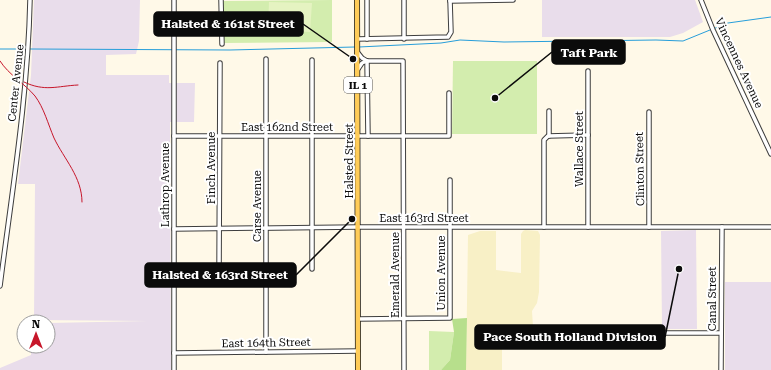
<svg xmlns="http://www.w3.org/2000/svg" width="771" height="370" viewBox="0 0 771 370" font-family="'Roboto Serif',serif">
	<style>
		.industrial { fill: #e9ddeb }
		.farmland { fill: #f8f0c6 }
		.green { fill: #d3edae }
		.forest { fill: #b7df8c }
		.pitch { fill: #e5f3c1 }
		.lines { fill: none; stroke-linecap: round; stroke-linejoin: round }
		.stream { stroke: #279eda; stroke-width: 1 }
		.minor-casing { stroke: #3e3e3e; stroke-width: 5.5 }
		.major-casing { stroke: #1c1c1c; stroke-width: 6 }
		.minor { stroke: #fff; stroke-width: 3.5 }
		.major { stroke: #ffcc58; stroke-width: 4.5 }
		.rail { stroke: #c7162a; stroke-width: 1 }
		.labels { text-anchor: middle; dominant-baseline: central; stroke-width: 4; stroke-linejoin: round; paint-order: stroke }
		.shield { fill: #fff; stroke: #545454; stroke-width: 1 }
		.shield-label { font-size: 10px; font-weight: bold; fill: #0b0b0b }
		.street-label { font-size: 11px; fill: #0b0b0b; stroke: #fff }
		.leader { fill: none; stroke: #0b0b0b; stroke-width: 1.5 }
		.callout-dot { fill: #0b0b0b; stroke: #fff; stroke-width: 1.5 }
		.callout { fill: #0b0b0b; stroke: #0b0b0b; stroke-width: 1.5 }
		.callout-label { font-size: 12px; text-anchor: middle; font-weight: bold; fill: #fff }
	</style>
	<rect width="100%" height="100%" fill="#fff9e8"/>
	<!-- industrial -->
	<g class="industrial">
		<polygon points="34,0 140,0 139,41 136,54 106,55 106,75 169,75 169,83 195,83 194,122 170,122 171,370 0,370 0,368 31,355 31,346 48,346 48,323 148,321 34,320 35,184 18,184 31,75"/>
		<polygon points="542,0 695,0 703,22 683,33 670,37 542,37"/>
		<polygon points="696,230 697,329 662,329 661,231"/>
		<rect x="725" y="282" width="46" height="88"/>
	</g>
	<!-- farmland -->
	<polygon class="farmland" points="525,230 538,231 540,235 539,292 537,303 532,311 533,327 532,329 522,329 517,327 512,327 502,337 502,370 466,370 468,235 480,231 496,231 496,270 521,273 521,234 523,231"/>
	<!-- green -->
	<g class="green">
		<polygon points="332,0 332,42 224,43 223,1"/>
		<polygon points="453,61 537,61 537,134 452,134"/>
		<polygon points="429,331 454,332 450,360 441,370 429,370"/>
	</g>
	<!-- forest -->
	<polygon class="forest" points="467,318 466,370 441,370 450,360 454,332 452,319"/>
	<!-- pitch -->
	<polygon class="pitch" points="269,2 312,3 310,32 268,30"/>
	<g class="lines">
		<!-- stream -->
		<g class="stream">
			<polyline points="713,29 728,23 771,17"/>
			<polyline points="359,47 441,43 460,40 504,42 656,40 683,41 710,30"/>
			<polyline points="0,49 25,49"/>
			<polyline points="29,49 230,50 355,47"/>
		</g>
		<defs>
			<g id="minor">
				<polyline points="174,0 174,370"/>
				<polyline points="221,0 222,44"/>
				<polyline points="367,0 367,39"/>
				<polyline points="404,0 404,39"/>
				<polyline points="701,0 713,30 771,154"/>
				<polyline points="450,1 513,0"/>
				<polyline points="358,39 448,37 451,32 450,0"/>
				<polyline points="358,53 362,58 367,61"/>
				<polyline points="266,59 266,352"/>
				<polyline points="312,60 312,269"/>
				<polyline points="367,61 368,136"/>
				<polyline points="358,69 362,63 367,61 403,61 404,370"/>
				<polyline points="588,71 588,227"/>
				<polyline points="649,112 649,227"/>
				<polyline points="174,136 449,136 449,93"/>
				<polyline points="549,136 549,111"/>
				<polyline points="544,227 544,140 548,136 588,135"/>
				<polyline points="174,229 358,227 771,227"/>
				<polyline points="219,274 220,63"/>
				<path d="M0 286C12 191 28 96 30 0"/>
				<polyline points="358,319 450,318 450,180"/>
				<polyline points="522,333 721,333"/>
				<polyline points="174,353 358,351"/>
				<polyline points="721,370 722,227"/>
			</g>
			<polyline id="major" points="357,0 358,370"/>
		</defs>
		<!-- minor casing -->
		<use href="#minor" class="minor-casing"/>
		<!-- major casing -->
		<use href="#major" class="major-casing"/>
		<!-- minor -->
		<use href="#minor" class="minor"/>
		<!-- major -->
		<use href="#major" class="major"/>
		<!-- rail -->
		<g class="rail">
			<path d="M0 61C9 75 24 83 35 96 44 108 48 124 54 138 64 159 82 177 82 202"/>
			<path d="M24 82C45 92 57 86 78 85"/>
		</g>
	</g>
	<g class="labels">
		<!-- shield labels -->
		<rect class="shield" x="344" y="77" width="28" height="16" rx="3"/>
		<g class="shield-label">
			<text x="358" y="85">IL 1</text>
		</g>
		<!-- street labels -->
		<g class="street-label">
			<text transform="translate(739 63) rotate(65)">Vincennes Avenue</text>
			<text transform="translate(16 83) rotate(-84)">Center Avenue</text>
			<text x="287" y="127">East 162nd Street</text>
			<text transform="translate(579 149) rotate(-90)">Wallace Street</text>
			<text transform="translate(349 161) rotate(-90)">Halsted Street</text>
			<text transform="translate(211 168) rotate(-90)">Finch Avenue</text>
			<text transform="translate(640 169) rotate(-91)">Clinton Street</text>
			<text transform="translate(165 185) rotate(-90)">Lathrop Avenue</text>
			<text transform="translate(257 206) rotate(-90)">Carse Avenue</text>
			<text x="424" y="218">East 163rd Street</text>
			<text transform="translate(441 273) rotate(-90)">Union Avenue</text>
			<text transform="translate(395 275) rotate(-90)">Emerald Avenue</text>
			<text transform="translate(712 299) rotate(-90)">Canal Street</text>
			<text transform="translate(266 343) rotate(-1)">East 164th Street</text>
		</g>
	</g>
	<!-- callouts -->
	<path class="leader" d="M353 59L303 24M495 98L552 52M352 219L296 275M679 269L665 337"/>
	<g class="callout-dot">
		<circle cx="353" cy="59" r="4"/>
		<circle cx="495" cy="98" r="4"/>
		<circle cx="352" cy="219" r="4"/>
		<circle cx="679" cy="269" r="4"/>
	</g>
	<g class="callout">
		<rect x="154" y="12" width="149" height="24" rx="4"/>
		<rect x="552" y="40" width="73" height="24" rx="4"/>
		<rect x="145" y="263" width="151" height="24" rx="4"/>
		<rect x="475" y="325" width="190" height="24" rx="4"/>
	</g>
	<g class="callout-label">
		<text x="228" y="28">Halsted &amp; 161st Street</text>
		<text x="589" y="57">Taft Park</text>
		<text x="220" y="279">Halsted &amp; 163rd Street</text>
		<text x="570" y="341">Pace South Holland Division</text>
	</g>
	<!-- north arrow -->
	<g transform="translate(36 334)"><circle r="19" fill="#ffffff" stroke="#9d9d9d"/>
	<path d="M0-3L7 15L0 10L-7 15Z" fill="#c7162a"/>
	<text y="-6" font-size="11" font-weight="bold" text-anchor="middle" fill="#0b0b0b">N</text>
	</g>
</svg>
